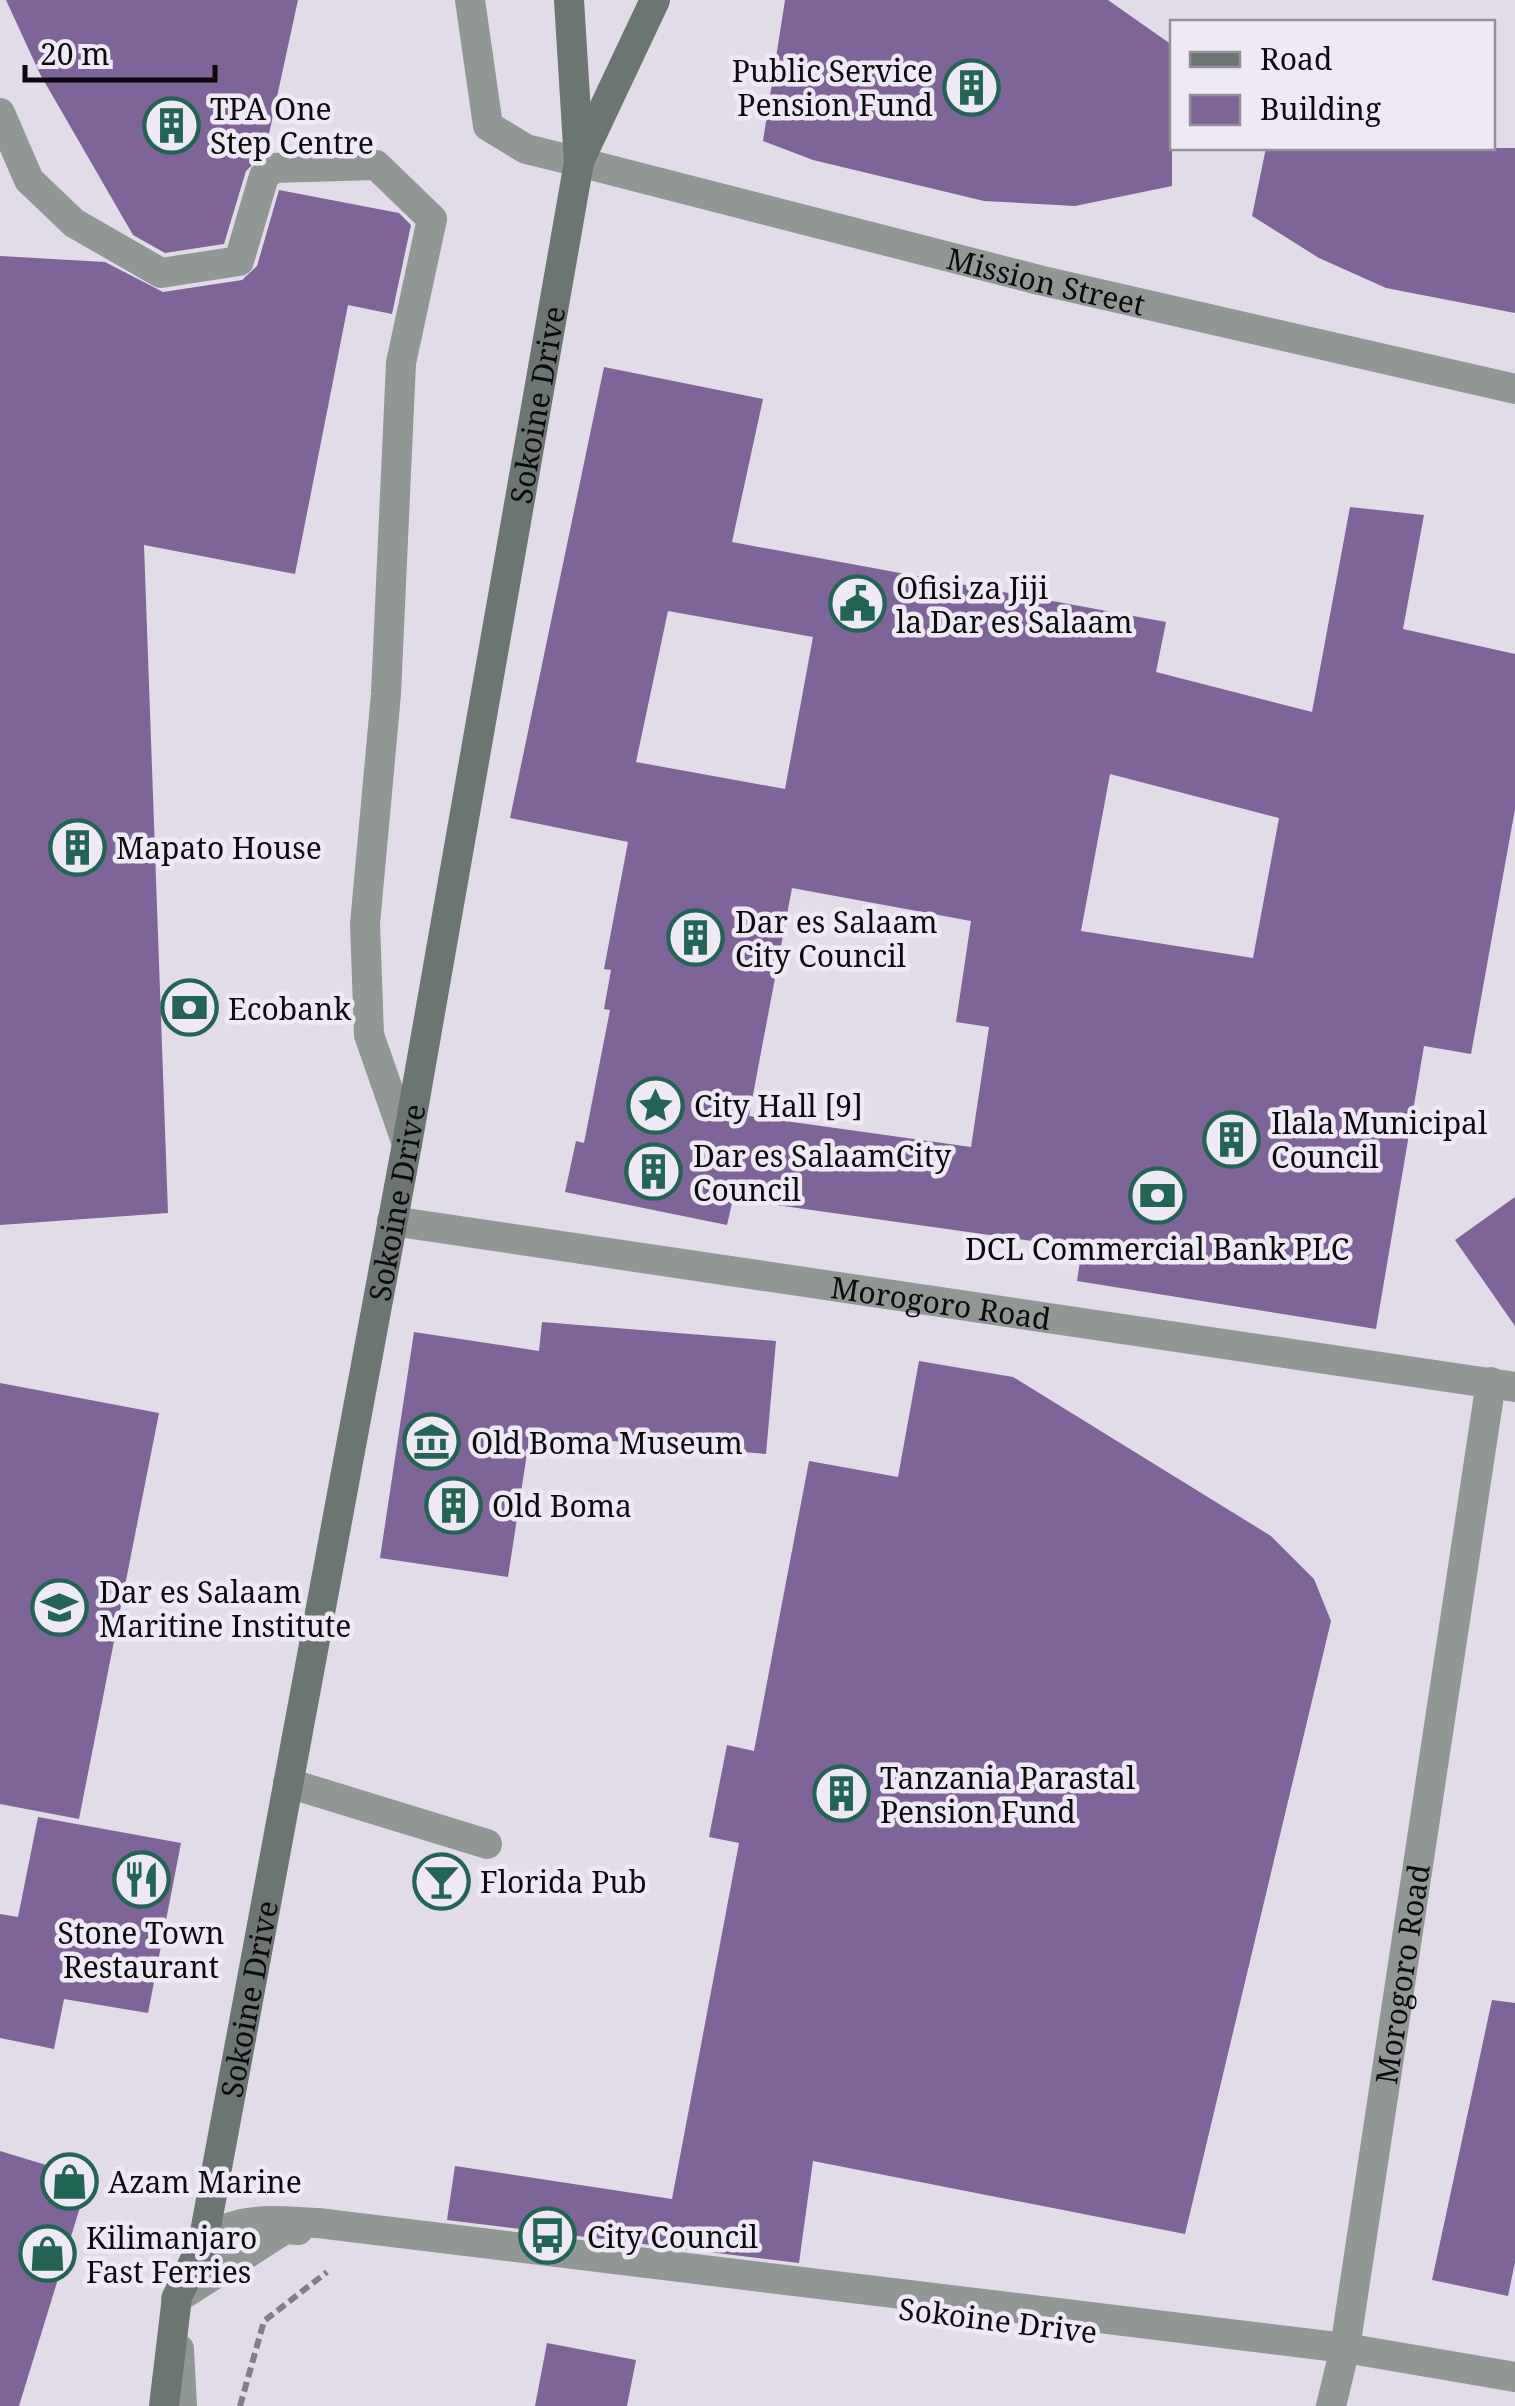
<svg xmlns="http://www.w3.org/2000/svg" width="1515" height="2406" viewBox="0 0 1515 2406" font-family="'Noto Serif',serif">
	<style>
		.building { fill: #7f6499; fill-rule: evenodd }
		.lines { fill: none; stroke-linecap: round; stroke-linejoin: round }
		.path { stroke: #827d86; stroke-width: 6; stroke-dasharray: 10 5; stroke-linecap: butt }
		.lane { stroke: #919795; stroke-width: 30 }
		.street { stroke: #919795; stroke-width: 30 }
		.secondary { stroke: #6b7572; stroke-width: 30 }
		.labels { text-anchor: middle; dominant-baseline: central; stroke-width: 9; stroke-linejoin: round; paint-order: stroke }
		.poi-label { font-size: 30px; fill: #0c0a0e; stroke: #efe9f6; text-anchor: start }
		.street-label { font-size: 30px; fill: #0c0a0e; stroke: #efe9f6 }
	</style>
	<rect width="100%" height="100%" fill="#e2dce8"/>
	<!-- building -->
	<g class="building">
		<polygon points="6,0 298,0 265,152 246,171 224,244 165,253 133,235 40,74"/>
		<polygon points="785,0 1108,0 1172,45 1172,186 1075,206 984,201 813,160 763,141"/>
		<polygon points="1266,148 1515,148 1515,313 1386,288 1319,258 1252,216"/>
		<polygon points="279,190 399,213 411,225 392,314 348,305 295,574 144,545 168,1213 0,1225 0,256 105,262 163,292 242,280 257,266"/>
		<path d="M604 367 763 399 732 542 1166 622 1156 672 1312 712 1350 507 1424 515 1403 629 1515 654V809L1471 1054 1424 1046 1376 1329 1077 1281 1082 1248 733 1199 727 1225 565 1192 576 1141 584 1143 610 1010 604 1009 611 970 604 969 628 842 510 818ZM668 611 813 637 785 789 636 762ZM1110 774 1279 818 1253 958 1081 931ZM792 888 971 921 956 1022 989 1027 971 1147 749 1116Z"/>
		<polygon points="1515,1197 1515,1326 1455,1240"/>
		<polygon points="542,1322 776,1341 766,1454 530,1434 508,1577 380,1558 414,1332 539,1351"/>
		<polygon points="919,1361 1013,1377 1271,1536 1314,1579 1331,1621 1185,2234 813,2161 799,2263 447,2220 455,2166 672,2199 739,1843 709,1837 727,1745 754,1751 809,1461 898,1477"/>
		<polygon points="0,1383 159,1413 79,1819 0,1804"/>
		<polygon points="38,1817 181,1843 148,2013 64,1999 54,2049 0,2038 0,1914 18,1917"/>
		<polygon points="1492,2000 1515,2003 1515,2262 1508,2296 1432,2280"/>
		<polygon points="0,2151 89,2178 19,2406 0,2406"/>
		<polygon points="547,2343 636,2360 627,2406 535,2406"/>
	</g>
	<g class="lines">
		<!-- path -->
		<polyline class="path" points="240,2406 264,2321 327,2272"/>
		<!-- lane -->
		<g class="lane">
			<polyline points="470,0 488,126 526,149 579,162"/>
			<polyline points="0,113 29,180 74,223 161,273 239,261 264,176 274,168 376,165 432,219 401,363 386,694 365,924 369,1035 407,1144"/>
			<path id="s1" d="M392 1221 1515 1387"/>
			<polyline points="288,1783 487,1844"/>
			<path d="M194 2262C217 2212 271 2221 318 2223L1345 2348 1515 2377"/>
			<polyline points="176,2299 285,2229 298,2230"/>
			<polyline points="179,2349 182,2406"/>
			<path id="s2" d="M1331 2406 1345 2348 1491 1382"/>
		</g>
		<!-- street -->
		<path class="street" id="s3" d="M579 162 1039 280 1515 389"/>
		<!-- secondary -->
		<g class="secondary">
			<polyline points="580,159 655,0"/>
			<path id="s4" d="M164 2406 177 2297 203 2243 407 1144 579 162 569 0"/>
		</g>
	</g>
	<!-- icons -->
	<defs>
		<symbol id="building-ring" viewBox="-11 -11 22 22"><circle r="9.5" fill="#efe9f6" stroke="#236555" stroke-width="1.5"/><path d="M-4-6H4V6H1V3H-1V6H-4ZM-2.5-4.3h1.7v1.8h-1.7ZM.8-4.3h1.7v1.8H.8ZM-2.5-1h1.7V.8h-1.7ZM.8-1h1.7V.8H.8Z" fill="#236555"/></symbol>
		<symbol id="civic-ring" viewBox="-11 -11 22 22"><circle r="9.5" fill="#efe9f6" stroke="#236555" stroke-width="1.5"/><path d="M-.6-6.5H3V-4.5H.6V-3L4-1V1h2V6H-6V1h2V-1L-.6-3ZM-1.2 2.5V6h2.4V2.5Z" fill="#236555"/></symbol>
		<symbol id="bank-ring" viewBox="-11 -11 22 22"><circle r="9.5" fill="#efe9f6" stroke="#236555" stroke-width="1.5"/><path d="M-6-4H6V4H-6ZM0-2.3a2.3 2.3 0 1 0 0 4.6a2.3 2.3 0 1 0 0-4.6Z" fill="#236555"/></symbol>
		<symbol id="sight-ring" viewBox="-11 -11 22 22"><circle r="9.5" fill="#efe9f6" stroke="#236555" stroke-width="1.5"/><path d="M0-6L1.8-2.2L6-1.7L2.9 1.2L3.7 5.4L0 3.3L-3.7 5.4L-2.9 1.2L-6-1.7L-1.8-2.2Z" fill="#236555"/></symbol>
		<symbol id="museum-ring" viewBox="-11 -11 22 22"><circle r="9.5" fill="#efe9f6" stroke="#236555" stroke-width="1.5"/><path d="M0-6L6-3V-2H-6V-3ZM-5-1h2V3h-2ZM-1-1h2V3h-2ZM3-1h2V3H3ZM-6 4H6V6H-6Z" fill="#236555"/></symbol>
		<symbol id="university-ring" viewBox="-11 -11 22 22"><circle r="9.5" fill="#efe9f6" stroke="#236555" stroke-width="1.5"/><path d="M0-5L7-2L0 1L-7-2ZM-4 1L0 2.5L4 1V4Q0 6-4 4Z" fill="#236555"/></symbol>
		<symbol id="restaurant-ring" viewBox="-11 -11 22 22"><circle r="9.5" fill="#efe9f6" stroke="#236555" stroke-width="1.5"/><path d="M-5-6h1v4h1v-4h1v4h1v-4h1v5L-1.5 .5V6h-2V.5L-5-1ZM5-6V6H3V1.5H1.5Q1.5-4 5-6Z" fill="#236555"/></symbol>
		<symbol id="bar-ring" viewBox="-11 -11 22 22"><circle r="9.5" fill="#efe9f6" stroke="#236555" stroke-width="1.5"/><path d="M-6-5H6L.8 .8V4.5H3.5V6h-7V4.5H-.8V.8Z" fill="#236555"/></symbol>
		<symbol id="shop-ring" viewBox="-11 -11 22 22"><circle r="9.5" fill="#efe9f6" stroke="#236555" stroke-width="1.5"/><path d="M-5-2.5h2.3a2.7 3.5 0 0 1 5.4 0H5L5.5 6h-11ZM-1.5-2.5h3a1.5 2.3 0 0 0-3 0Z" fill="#236555"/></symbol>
		<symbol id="bus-ring" viewBox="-11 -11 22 22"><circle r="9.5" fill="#efe9f6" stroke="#236555" stroke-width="1.5"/><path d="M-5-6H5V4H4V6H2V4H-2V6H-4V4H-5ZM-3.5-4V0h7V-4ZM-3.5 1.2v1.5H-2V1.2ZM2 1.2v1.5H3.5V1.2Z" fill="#236555"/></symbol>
	</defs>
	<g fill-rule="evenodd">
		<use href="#building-ring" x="940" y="56" width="63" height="63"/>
		<use href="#building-ring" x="140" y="94" width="63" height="63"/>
		<use href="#civic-ring" x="826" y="572" width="63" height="63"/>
		<use href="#building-ring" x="46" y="816" width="63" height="63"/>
		<use href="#building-ring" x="664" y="906" width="63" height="63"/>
		<use href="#bank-ring" x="158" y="976" width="63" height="63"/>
		<use href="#sight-ring" x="624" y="1074" width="63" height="63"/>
		<use href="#building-ring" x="1200" y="1108" width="63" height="63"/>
		<use href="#building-ring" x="622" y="1140" width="63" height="63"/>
		<use href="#bank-ring" x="1126" y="1164" width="63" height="63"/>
		<use href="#museum-ring" x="400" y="1410" width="63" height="63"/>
		<use href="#building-ring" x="422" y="1474" width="63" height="63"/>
		<use href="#university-ring" x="28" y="1576" width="63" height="63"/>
		<use href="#building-ring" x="810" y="1762" width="63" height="63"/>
		<use href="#restaurant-ring" x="110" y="1848" width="63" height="63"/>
		<use href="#bar-ring" x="410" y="1850" width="63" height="63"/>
		<use href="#shop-ring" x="38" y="2150" width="63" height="63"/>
		<use href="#bus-ring" x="516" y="2204" width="63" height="63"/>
		<use href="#shop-ring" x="16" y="2222" width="63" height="63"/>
	</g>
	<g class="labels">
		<!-- poi labels -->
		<g class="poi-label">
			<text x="933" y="70" text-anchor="end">Public Service<tspan x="933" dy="34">Pension Fund</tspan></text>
			<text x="210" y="108">TPA One<tspan x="210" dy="34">Step Centre</tspan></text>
			<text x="896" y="587">Ofisi za Jiji<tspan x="896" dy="34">la Dar es Salaam</tspan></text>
			<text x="116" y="847">Mapato House</text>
			<text x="735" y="921">Dar es Salaam<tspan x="735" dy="34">City Council</tspan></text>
			<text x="228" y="1008">Ecobank</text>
			<text x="694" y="1105">City Hall [9]</text>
			<text x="1271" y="1122">Ilala Municipal<tspan x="1271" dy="34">Council</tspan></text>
			<text x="693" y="1155">Dar es SalaamCity<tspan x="693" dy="34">Council</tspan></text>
			<text x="1157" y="1248" text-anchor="middle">DCL Commercial Bank PLC</text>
			<text x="471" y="1442">Old Boma Museum</text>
			<text x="492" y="1505">Old Boma</text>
			<text x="99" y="1591">Dar es Salaam<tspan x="99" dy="34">Maritine Institute</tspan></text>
			<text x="880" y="1777">Tanzania Parastal<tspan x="880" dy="34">Pension Fund</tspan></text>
			<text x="480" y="1881">Florida Pub</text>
			<text x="141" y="1932" text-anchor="middle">Stone Town<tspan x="141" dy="34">Restaurant</tspan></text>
			<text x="108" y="2181">Azam Marine</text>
			<text x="587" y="2236">City Council</text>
			<text x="86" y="2237">Kilimanjaro<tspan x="86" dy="34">Fast Ferries</tspan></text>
		</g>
		<!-- street labels -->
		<g class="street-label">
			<text stroke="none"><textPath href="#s3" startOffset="482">Mission Street</textPath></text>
			<text stroke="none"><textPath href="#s4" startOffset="2038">Sokoine Drive</textPath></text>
			<text stroke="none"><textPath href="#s4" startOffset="1228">Sokoine Drive</textPath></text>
			<text stroke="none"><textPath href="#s1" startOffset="555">Morogoro Road</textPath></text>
			<text stroke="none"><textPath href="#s2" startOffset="438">Morogoro Road</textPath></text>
			<text stroke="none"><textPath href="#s4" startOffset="418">Sokoine Drive</textPath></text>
			<text transform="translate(998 2320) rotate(7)">Sokoine Drive</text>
		</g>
	</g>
	<!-- legend -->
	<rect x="1170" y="20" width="325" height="130" fill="#efe9f6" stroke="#949099" stroke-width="2.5"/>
	<rect x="1190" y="52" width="50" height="15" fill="#6b7572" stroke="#949099" stroke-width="2.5"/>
	<text x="1260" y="70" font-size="30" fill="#0c0a0e">Road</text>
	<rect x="1190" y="95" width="50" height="30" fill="#7f6499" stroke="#949099" stroke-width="2.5"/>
	<text x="1260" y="120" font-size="30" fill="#0c0a0e">Building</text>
	<!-- scale -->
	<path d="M25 65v15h190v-15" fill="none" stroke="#0c0a0e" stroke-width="5"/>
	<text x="40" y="65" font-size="30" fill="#0c0a0e" stroke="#efe9f6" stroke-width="8" paint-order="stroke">20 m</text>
</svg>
